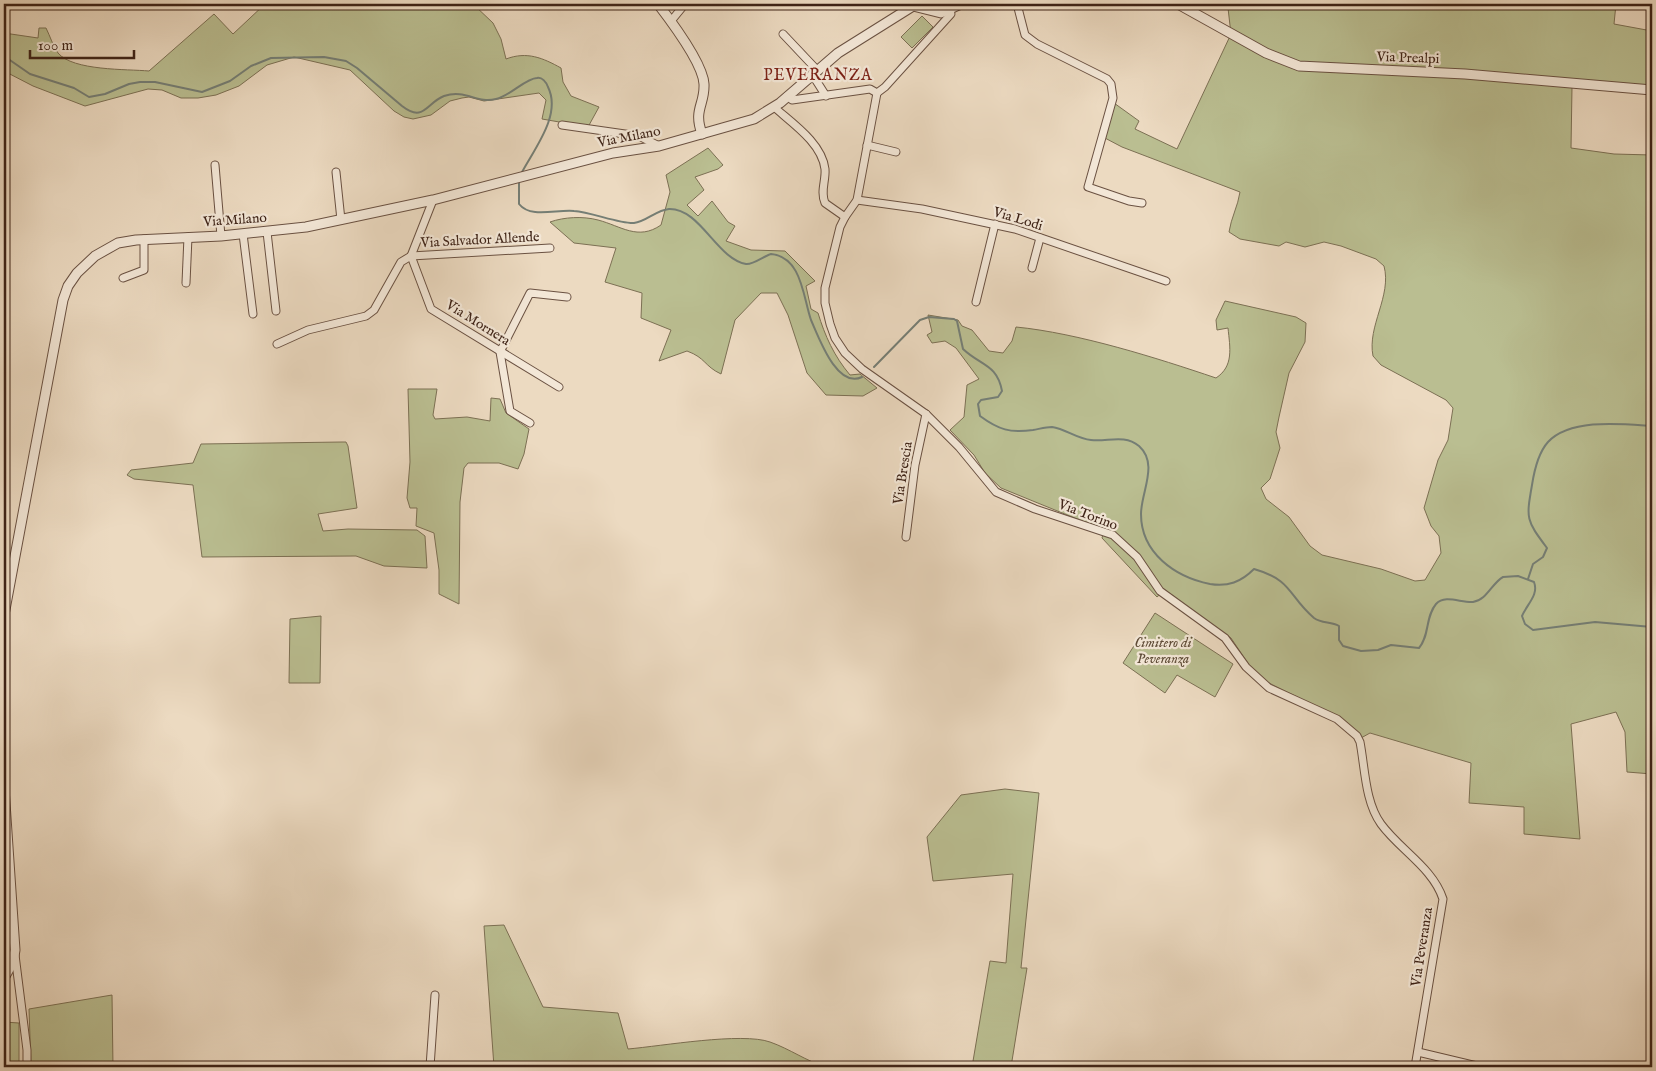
<svg xmlns="http://www.w3.org/2000/svg" width="1656" height="1071" viewBox="0 0 1656 1071" font-family="'IM FELL English',serif">
	<style>
		.green { fill: #babe91; stroke: #7c7054 }
		.lines { fill: none; stroke-linecap: round; stroke-linejoin: round }
		.stream { stroke: #757e75; stroke-width: 2 }
		.minor-casing { stroke: #6a5142; stroke-width: 9 }
		.tertiary-casing { stroke: #6a5142; stroke-width: 11 }
		.minor { stroke: #f3e7d7; stroke-width: 7 }
		.tertiary { stroke: #f3e7d7; stroke-width: 9 }
		.labels { text-anchor: middle; dominant-baseline: central; stroke-width: 4.5; stroke-linejoin: round; paint-order: stroke }
		.street-label { font-size: 14px; fill: #3e2317; stroke: #f3e7d7 }
		.park-label { font-size: 14px; font-style: italic; fill: #5d4a36; stroke: #f3e7d7 }
		.quarter-label { font-size: 16px; letter-spacing: 1px; fill: #7a1f14; stroke: #f3e7d7 }
	</style>
	<rect width="100%" height="100%" fill="#ecdac1"/>
	<filter id="stains"><feTurbulence type="fractalNoise" baseFrequency=".004" numOctaves="4"/><feColorMatrix values="0 0 0 0 .2 0 0 0 0 .09 0 0 0 0 .02 0 0 0 .5 -.17"/></filter>
	<radialGradient id="worn" r=".72"><stop offset=".6" stop-color="#630" stop-opacity="0"/><stop offset="1" stop-color="#630" stop-opacity=".3"/></radialGradient>
	<!-- green -->
	<g class="green">
		<path d="M265 4H473L493 23 501 39 506 59C527 51 543 58 561 68L563 82 571 96 599 107 588 127 542 119 546 100 539 93 484 101 469 97 462 98 450 101 431 115 413 119 404 117 394 111 350 70 294 57 267 65 239 86 216 95 198 98H181L162 90 148 89 85 106 33 86 4 71V33L38 38 39 28H46C50 36 53 46 58 53 73 71 127 69 149 71L214 14 233 34Z"/>
		<path d="M1229 4H1616L1614 24 1652 31V86L1572 87 1571 148 1614 154 1652 155V774L1627 772 1625 732 1616 712 1571 724 1580 839 1524 834V807L1469 803 1471 763 1370 733 1361 738 1337 717 1263 680 1251 668 1231 638 1165 590 1157 597 1102 538 1104 530 1001 488 985 473 974 455 950 430 964 417 967 385 979 379 956 348 945 341 932 343 927 335 932 332 928 315 958 320 962 326 972 330 989 351 1003 353 1012 341 1016 327C1078 333 1157 358 1216 378 1234 366 1230 348 1228 328L1217 330 1216 320 1225 301 1296 317 1306 323 1305 342 1289 373 1279 417 1276 432 1280 448 1270 479 1261 488 1266 499 1289 517 1310 546 1322 555 1381 569 1415 581 1425 580 1441 553 1439 536 1431 526 1424 508 1438 460 1448 440 1453 408 1446 400 1381 365 1373 356C1367 326 1392 296 1384 266L1376 259 1341 246 1324 242 1305 247 1286 242 1279 246 1240 239 1229 232C1231 218 1238 206 1240 192L1122 147 1103 137 1114 103 1139 121 1135 129 1177 149 1231 34 1228 8Z"/>
		<polygon points="922,16 933,27 912,48 901,37"/>
		<path d="M708 148 723 165 718 169 695 177 704 190 687 205 698 216 712 201 728 222 735 226 726 241 751 250 785 251 815 281 806 286 811 309 818 313C825 336 834 356 850 375L860 374 877 388 863 396 826 395 807 373 788 315 777 293H761L735 320 721 374C704 366 706 358 687 351L659 361 671 330 641 318 642 293 605 282 616 248 574 243 550 222C564 217 583 216 598 220 621 226 638 241 661 225L670 192 666 175Z"/>
		<polygon points="408,389 437,389 433,415 435,419 467,417 490,421 491,398 500,399 506,413 529,429 524,454 518,469 499,463 468,463 464,468 460,502 459,604 439,594 439,570 434,533 416,526 417,508 410,508 407,498 410,462"/>
		<polygon points="342,442 346,442 348,446 357,508 318,514 323,531 348,529 417,530 425,536 427,568 384,566 356,556 202,557 193,485 134,479 127,475 131,470 193,463 201,444"/>
		<polygon points="1155,613 1233,664 1215,697 1177,675 1165,693 1123,663"/>
		<polygon points="321,616 320,683 289,683 290,619"/>
		<polygon points="1005,789 1039,793 1021,968 1027,968 1011,1067 972,1067 990,961 1006,963 1013,874 933,881 927,837 961,795"/>
		<path d="M504 925 543 1007 618 1013 628 1049C662 1046 742 1032 770 1042 790 1049 806 1061 826 1067H494L484 926Z"/>
		<polygon points="112,995 113,1067 31,1067 29,1009"/>
		<polygon points="4,1022 19,1023 19,1067 4,1067"/>
	</g>
	<g class="lines">
		<!-- stream -->
		<g class="stream">
			<path d="M4 56 30 74 74 88 89 97 105 94 129 84 140 82H155L202 92 230 81 251 66 271 58 324 57 346 61 357 68 402 106C424 123 426 103 444 96 466 89 477 104 496 99 510 96 526 78 537 78 542 77 546 82 548 87 562 115 534 149 521 174"/>
			<path d="M519 181V204C531 219 557 209 574 211 591 212 620 224 634 223 646 222 656 210 669 209 700 208 717 259 746 264 753 265 764 256 771 254 802 257 803 297 811 320 819 338 837 389 862 377"/>
			<path d="M874 367 920 320 929 317 954 319 957 321 963 349C981 366 997 364 1002 391L998 397 981 400 978 404 980 416C999 430 1010 433 1033 430 1039 429 1046 427 1052 427 1066 429 1077 439 1091 440 1108 442 1124 434 1139 446 1159 464 1141 492 1141 514 1141 553 1175 577 1210 584 1228 587 1241 582 1254 569 1293 580 1288 596 1314 618 1322 624 1331 621 1339 626V640L1343 646 1361 651 1378 650 1391 645 1419 648C1430 635 1425 617 1436 604 1445 594 1461 603 1473 602 1487 600 1492 583 1503 577L1518 576 1534 582C1539 595 1527 604 1522 616L1525 624 1533 630 1595 622 1652 627"/>
			<path d="M1528 579 1533 564 1543 557 1547 548C1526 520 1526 519 1532 485 1534 472 1539 452 1548 442 1571 418 1622 424 1652 426"/>
		</g>
		<defs>
			<g id="minor">
				<polyline points="1017,4 1025,35 1037,44 1107,79 1111,84 1113,98 1088,187 1129,201 1142,203"/>
				<polyline points="671,21 685,4"/>
				<polyline points="783,34 817,70"/>
				<polyline points="812,74 826,96"/>
				<path d="M877 93 857 200 845 217 840 227 825 288V303L830 324 835 338 845 353 862 369 926 414 959 447 996 492 1035 509 1113 535 1137 557 1160 591 1225 638 1246 667 1269 688 1337 719 1357 736 1360 742C1365 768 1365 802 1381 824 1400 850 1433 868 1443 899L1415 1067"/>
				<polyline points="877,93 885,87 951,14 950,10"/>
				<polyline points="787,96 792,100 863,90 870,89 877,93"/>
				<path d="M774 107C792 123 822 143 825 169 826 181 820 191 825 203L845 217"/>
				<polyline points="562,125 639,136 659,146"/>
				<polyline points="867,145 896,152"/>
				<polyline points="215,165 221,236"/>
				<polyline points="336,172 341,220"/>
				<polyline points="857,200 922,209 1015,229 1166,281"/>
				<polyline points="267,232 276,311"/>
				<polyline points="243,234 253,314"/>
				<polyline points="411,256 431,309 559,387"/>
				<polyline points="411,256 433,200"/>
				<polyline points="1032,268 1040,238"/>
				<polyline points="123,278 144,270 144,239"/>
				<polyline points="186,283 188,237"/>
				<polyline points="976,302 995,224"/>
				<polyline points="277,344 308,330 366,316 374,310 401,262 411,256 550,248"/>
				<polyline points="530,423 510,411 500,352 530,293 567,297"/>
				<polyline points="906,537 915,465 926,414"/>
				<polyline points="15,955 27,1050 27,1067"/>
				<polyline points="1418,1052 1481,1067"/>
				<polyline points="430,1067 435,995"/>
			</g>
			<g id="tertiary">
				<path d="M658 4C671 21 703 64 704 84 705 105 693 109 702 134"/>
				<polyline points="1178,4 1266,53 1299,66 1465,74 1652,90"/>
				<polyline points="4,615 63,300 68,286 77,273 95,256 118,243 136,240 221,236 306,227 433,200 613,153 659,146 754,119 780,103 838,53 913,6 941,13 961,4"/>
				<polyline points="4,788 15,950 13,962 4,978"/>
			</g>
		</defs>
		<!-- minor casing -->
		<use href="#minor" class="minor-casing"/>
		<!-- tertiary casing -->
		<use href="#tertiary" class="tertiary-casing"/>
		<!-- minor -->
		<use href="#minor" class="minor"/>
		<!-- tertiary -->
		<use href="#tertiary" class="tertiary"/>
	</g>
	<g class="labels">
		<!-- street labels -->
		<g class="street-label">
			<text transform="translate(1408 58) rotate(2)">Via Prealpi</text>
			<text transform="translate(629 137) rotate(-11)">Via Milano</text>
			<text transform="translate(1018 219) rotate(17)">Via Lodi</text>
			<text transform="translate(235 220) rotate(-4)">Via Milano</text>
			<text transform="translate(480 240) rotate(-3)">Via Salvador Allende</text>
			<text transform="translate(478 323) rotate(32)">Via Mornera</text>
			<text transform="translate(903 473) rotate(-81)">Via Brescia</text>
			<text transform="translate(1088 515) rotate(21)">Via Torino</text>
			<text transform="translate(1422 947) rotate(-81)">Via Peveranza</text>
		</g>
		<!-- park labels -->
		<g class="park-label">
			<text x="1163" y="643">Cimitero di<tspan x="1163" dy="16">Peveranza</tspan></text>
		</g>
		<!-- quarter labels -->
		<g class="quarter-label">
			<text x="818" y="76">PEVERANZA</text>
		</g>
	</g>
	<!-- margin -->
	<rect width="1656" height="1071" fill="none" stroke="#ecdac1" stroke-width="20"/>
	<rect x="5" y="5" width="1646" height="1061" fill="none" stroke="#3e2317" stroke-width="2.5"/>
	<rect x="10" y="10" width="1636" height="1051" fill="none" stroke="#3e2317"/>
	<!-- scale -->
	<path d="M30 50v8h104v-8" fill="none" stroke="#3e2317" stroke-width="2.5"/>
	<text x="38" y="50" font-size="15" fill="#3e2317" stroke="#f3e7d7" stroke-width="4" paint-order="stroke">100 m</text>
	<rect width="100%" height="100%" filter="url(#stains)"/>
	<rect width="100%" height="100%" fill="url(#worn)"/>
</svg>
